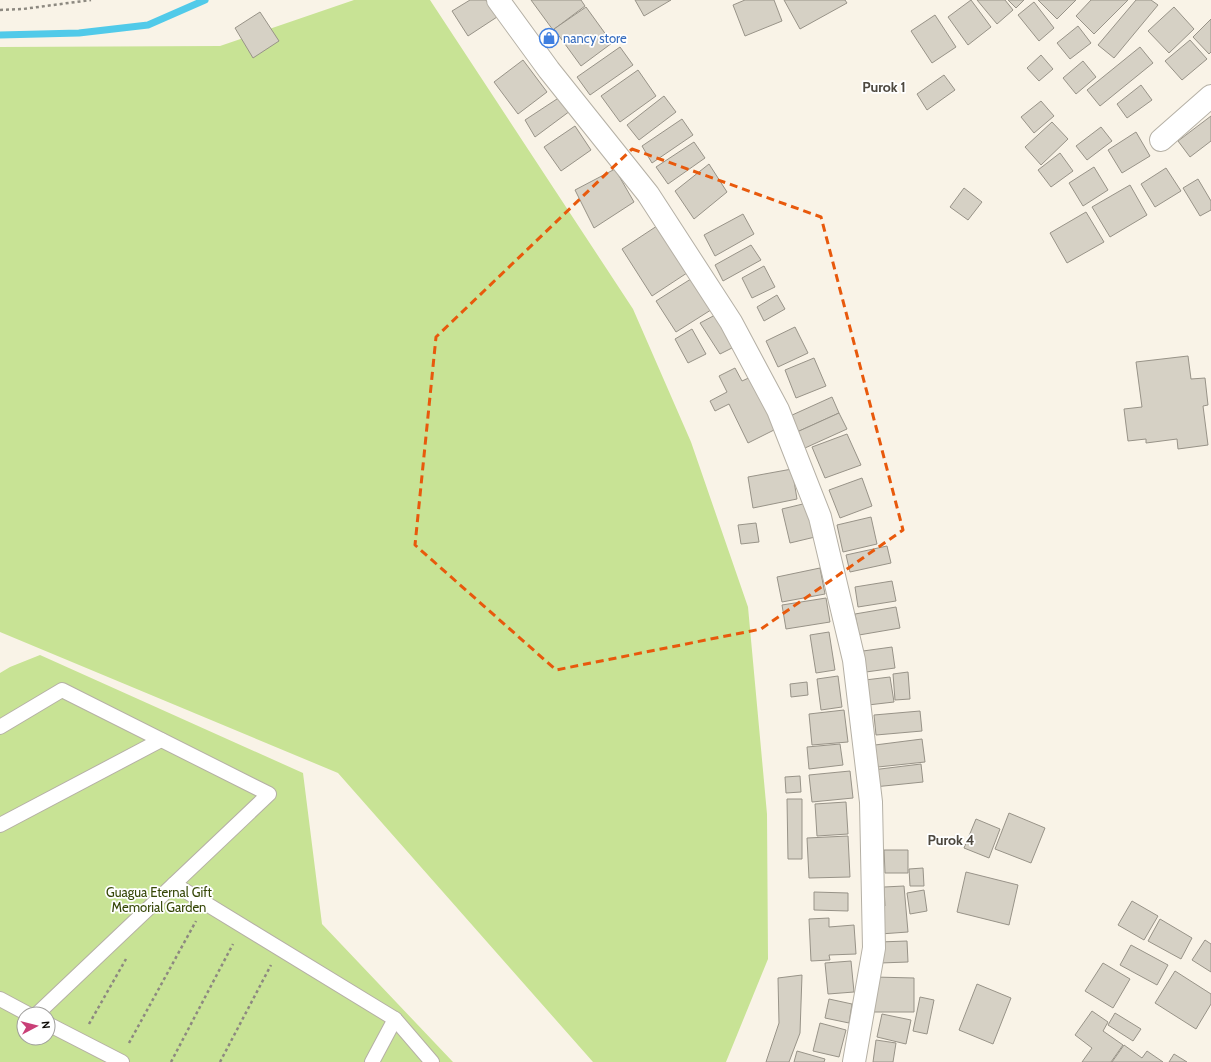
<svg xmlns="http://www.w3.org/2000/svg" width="1211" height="1062" viewBox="0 0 1211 1062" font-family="Cabin,sans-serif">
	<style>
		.green { fill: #c8e395; fill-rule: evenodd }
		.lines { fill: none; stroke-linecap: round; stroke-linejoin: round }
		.stream { stroke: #51cae9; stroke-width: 7 }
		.building { fill: #d6d1c5; stroke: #989388 }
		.service-casing { stroke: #b5b0a5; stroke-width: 16 }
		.minor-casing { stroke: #b5b0a5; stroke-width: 24 }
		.path { stroke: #8d8980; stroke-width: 2.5; stroke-dasharray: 3 3; stroke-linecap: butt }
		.service { stroke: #fff; stroke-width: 14 }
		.minor { stroke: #fff; stroke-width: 22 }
		.marked { fill: none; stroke: #e8590c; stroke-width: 3; stroke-dasharray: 8 5; stroke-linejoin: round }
		.labels { text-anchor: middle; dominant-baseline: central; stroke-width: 3.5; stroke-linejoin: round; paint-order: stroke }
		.shop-label { font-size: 13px; fill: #366cbe; stroke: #fff; text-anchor: start }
		.park-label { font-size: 13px; fill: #364707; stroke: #fff }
		.neighbourhood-label { font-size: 14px; font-weight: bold; fill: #4d483f; stroke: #fff }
	</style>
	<rect width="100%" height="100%" fill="#f9f3e7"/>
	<!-- green -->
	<g class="green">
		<polygon points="354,0 430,0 633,309 691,442 748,607 767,814 768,959 726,1062 593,1062 338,773 0,632 0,47 220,46"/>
		<path d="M40 655 303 773 322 924 453 1062H0V673L10 667ZM24 1014H48V1038H24Z"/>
	</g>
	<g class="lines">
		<!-- stream -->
		<polyline class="stream" points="0,35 79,33 148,25 205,0"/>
	</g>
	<!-- building -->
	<g class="building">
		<polygon points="470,0 486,0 497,17 468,36 452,11"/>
		<polygon points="531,0 581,0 585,6 553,30"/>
		<polygon points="635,0 671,0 644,16"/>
		<polygon points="745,0 774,0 782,21 745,36 733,5"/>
		<polygon points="784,0 845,0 847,3 800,29"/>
		<polygon points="971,0 991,27 968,45 948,17"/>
		<polygon points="977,0 1005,0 1013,10 997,24"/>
		<polygon points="1008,0 1024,0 1016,8"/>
		<polygon points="1038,0 1076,0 1057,19"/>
		<polygon points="1091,0 1128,0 1094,34 1076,16"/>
		<polygon points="1136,0 1151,0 1158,5 1114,58 1098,45"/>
		<polygon points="1034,2 1054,28 1039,41 1018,15"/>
		<polygon points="586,7 612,43 581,66 554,29"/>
		<polygon points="1174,7 1194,29 1169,53 1148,31"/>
		<polygon points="260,12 279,41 253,58 235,28"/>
		<polygon points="935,15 956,47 932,63 911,31"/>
		<polygon points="1211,19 1211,52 1209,54 1193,37"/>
		<polygon points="1078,26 1091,43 1070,59 1057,43"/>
		<polygon points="1190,40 1207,59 1182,80 1165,61"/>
		<polygon points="620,47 633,65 590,95 577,77"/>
		<polygon points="1140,47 1153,63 1100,106 1087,90"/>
		<polygon points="1041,55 1053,69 1039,81 1027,68"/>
		<polygon points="523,60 547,92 518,114 494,82"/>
		<polygon points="1083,61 1096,77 1076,94 1063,78"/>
		<polygon points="638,70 656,96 620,122 601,96"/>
		<polygon points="944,75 955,90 927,110 917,94"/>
		<polygon points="1141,85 1152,100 1127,118 1117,104"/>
		<polygon points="664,96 676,112 639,140 627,125"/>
		<polygon points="560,97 570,111 535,137 525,120"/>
		<polygon points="1041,101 1054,116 1034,133 1021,117"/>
		<polygon points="1211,116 1211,141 1190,157 1178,141"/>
		<polygon points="682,119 693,135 652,163 642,146"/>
		<polygon points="1052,122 1068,139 1041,165 1025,147"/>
		<polygon points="575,126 591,150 561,171 544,147"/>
		<polygon points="1101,127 1112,141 1087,160 1076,146"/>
		<polygon points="1136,132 1150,156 1122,173 1108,150"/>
		<polygon points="694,142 705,158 668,184 656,167"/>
		<polygon points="1060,153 1073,171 1051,187 1038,170"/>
		<polygon points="709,164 727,192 694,219 675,191"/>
		<polygon points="1094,167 1108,190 1083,206 1069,183"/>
		<polygon points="1166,168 1181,191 1155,207 1141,184"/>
		<polygon points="615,169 634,202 594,228 575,190"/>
		<polygon points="1198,179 1211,201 1211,210 1200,216 1183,188"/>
		<polygon points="1130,185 1147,215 1110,237 1092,207"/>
		<polygon points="964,188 982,202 968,220 950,207"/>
		<polygon points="1086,212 1104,242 1067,263 1050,233"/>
		<polygon points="743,214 754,234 715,256 704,235"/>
		<polygon points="663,222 693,269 652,296 622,249"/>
		<polygon points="751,245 761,260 723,281 715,265"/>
		<polygon points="764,266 775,287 752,298 742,278"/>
		<polygon points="694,277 714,308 676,332 656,301"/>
		<polygon points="777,295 785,309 764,321 757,307"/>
		<polygon points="717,314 736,346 720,354 700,323"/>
		<polygon points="795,327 808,353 778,367 766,341"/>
		<polygon points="692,329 706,354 688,363 675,339"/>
		<polygon points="1188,356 1191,379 1205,378 1208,405 1203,406 1208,445 1178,449 1177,439 1146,443 1146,439 1128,441 1124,409 1142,407 1136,362"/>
		<polygon points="814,358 826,386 796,398 785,370"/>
		<polygon points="735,368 742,381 753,376 778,428 748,443 729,404 715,411 710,401 727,392 719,376"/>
		<polygon points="832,397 839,413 797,432 790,416"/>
		<polygon points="839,413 847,429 805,448 797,432"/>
		<polygon points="847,434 861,465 825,478 812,447"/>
		<polygon points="792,469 797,499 753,508 748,477"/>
		<polygon points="862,478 872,506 840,518 829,490"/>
		<polygon points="807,503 815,537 790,543 782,509"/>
		<polygon points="871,517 877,544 843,552 837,525"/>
		<polygon points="756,523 759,542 741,544 738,525"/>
		<polygon points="887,546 891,563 850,572 846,555"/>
		<polygon points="820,568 825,594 782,602 777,577"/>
		<polygon points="892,581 896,601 858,607 855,587"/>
		<polygon points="826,598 830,622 786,629 782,605"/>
		<polygon points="896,607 900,628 859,635 855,614"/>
		<polygon points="829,632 835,670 816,673 810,635"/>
		<polygon points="892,647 895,668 866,672 863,651"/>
		<polygon points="908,672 910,699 895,700 893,674"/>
		<polygon points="838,676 842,707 821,710 817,679"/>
		<polygon points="890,677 894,702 868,705 865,680"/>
		<polygon points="807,682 808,695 791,697 790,684"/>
		<polygon points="844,710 848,742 812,745 809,714"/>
		<polygon points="920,711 922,731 876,735 874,715"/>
		<polygon points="922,739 925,762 878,767 875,745"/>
		<polygon points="840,744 843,765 809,769 807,747"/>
		<polygon points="921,764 923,782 874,787 872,770"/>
		<polygon points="850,771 853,798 812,802 809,775"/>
		<polygon points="800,776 801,792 786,793 785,777"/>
		<polygon points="787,799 802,799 802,859 788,859"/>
		<polygon points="846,802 848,834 817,836 815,804"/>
		<polygon points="1009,813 1045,828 1031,863 995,849"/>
		<polygon points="976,819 1000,829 989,858 964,848"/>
		<polygon points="848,836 850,877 809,878 807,838"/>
		<polygon points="884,850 908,850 908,873 885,873"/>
		<polygon points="923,868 924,886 910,886 909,869"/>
		<polygon points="966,872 1018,885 1009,925 957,912"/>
		<polygon points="904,886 908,932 880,934 878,906 885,906 884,887"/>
		<polygon points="924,890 927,911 910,914 907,893"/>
		<polygon points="814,892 848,893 848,911 814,910"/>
		<polygon points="1132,901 1158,916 1144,940 1118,925"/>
		<polygon points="829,918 829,927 854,925 856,954 829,955 830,960 811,961 809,919"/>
		<polygon points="1160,919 1192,938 1181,959 1148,941"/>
		<polygon points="1205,940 1211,944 1211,972 1192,960"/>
		<polygon points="907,941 908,962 880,963 879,942"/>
		<polygon points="1131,945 1168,965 1157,985 1120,965"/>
		<polygon points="851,961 854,992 828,994 825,963"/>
		<polygon points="1103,963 1130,979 1113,1008 1085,991"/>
		<polygon points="1175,971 1211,994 1211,1004 1196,1029 1155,1003"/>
		<polygon points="802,975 800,1033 789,1062 766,1062 779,1023 778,978"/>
		<polygon points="874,977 914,978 914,1012 874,1012"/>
		<polygon points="977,984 1011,998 993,1044 959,1030"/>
		<polygon points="920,997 934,1000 927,1034 913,1031"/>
		<polygon points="829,999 852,1004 849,1023 825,1018"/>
		<polygon points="1092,1011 1108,1022 1103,1031 1123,1045 1111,1062 1082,1062 1092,1048 1075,1035"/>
		<polygon points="1115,1013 1141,1029 1133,1041 1108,1025"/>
		<polygon points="882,1014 911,1020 906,1044 877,1037"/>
		<polygon points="820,1023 846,1030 839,1057 813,1051"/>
		<polygon points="876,1040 896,1043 893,1062 873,1062"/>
		<polygon points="1124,1045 1142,1058 1147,1051 1163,1062 1112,1062"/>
		<polygon points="797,1051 825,1059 824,1062 794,1062"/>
		<polygon points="1174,1054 1187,1062 1169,1062"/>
	</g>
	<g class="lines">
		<defs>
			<g id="service">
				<polyline points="0,727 62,690 269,794 37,1014"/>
				<polyline points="0,825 161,740"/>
				<polyline points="174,884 395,1019 432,1062"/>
				<polyline points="0,999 28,1014"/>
				<polyline points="48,1024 122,1062"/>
				<polyline points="372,1062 395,1019"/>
			</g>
			<g id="minor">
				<polyline points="498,0 549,70 648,194 731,322 778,410 820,517 854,660 871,802 874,948 854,1062"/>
				<polyline points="1161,140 1211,96"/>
			</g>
		</defs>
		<!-- service casing -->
		<use href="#service" class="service-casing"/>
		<!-- minor casing -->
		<use href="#minor" class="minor-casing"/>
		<!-- path -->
		<g class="path">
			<polyline points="0,10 23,9 91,0"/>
			<polyline points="89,1024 126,959"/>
			<polyline points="129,1043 196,921"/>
			<polyline points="171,1062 233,944"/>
			<polyline points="220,1062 271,965"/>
		</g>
		<!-- service -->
		<use href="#service" class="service"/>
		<!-- minor -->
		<use href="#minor" class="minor"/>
	</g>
	<!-- marked area -->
	<path class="marked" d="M632 149 821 217 903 530 761 629 556 670 415 545 436 337Z"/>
	<!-- icons -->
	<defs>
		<symbol id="shop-ring" viewBox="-11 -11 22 22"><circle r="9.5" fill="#fff" stroke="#3f7fe0" stroke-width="1.5"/><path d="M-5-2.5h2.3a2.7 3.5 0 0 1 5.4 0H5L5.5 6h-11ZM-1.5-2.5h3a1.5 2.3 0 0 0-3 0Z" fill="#3f7fe0"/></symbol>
	</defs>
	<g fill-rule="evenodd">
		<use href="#shop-ring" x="538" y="27" width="22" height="22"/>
	</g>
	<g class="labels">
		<!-- shop labels -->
		<g class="shop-label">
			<text x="563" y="38">nancy store</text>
		</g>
		<!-- park labels -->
		<g class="park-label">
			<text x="159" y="892">Guagua Eternal Gift<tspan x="159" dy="15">Memorial Garden</tspan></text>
		</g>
		<!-- neighbourhood labels -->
		<g class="neighbourhood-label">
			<text x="884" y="87">Purok 1</text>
			<text x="951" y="840">Purok 4</text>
		</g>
	</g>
	<!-- north arrow -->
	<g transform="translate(36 1026) rotate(83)"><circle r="19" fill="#ffffff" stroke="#9f9e9c"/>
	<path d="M0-3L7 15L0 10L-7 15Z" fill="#c93f77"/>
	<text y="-6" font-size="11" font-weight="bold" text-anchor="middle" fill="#0e0c08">N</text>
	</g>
</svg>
